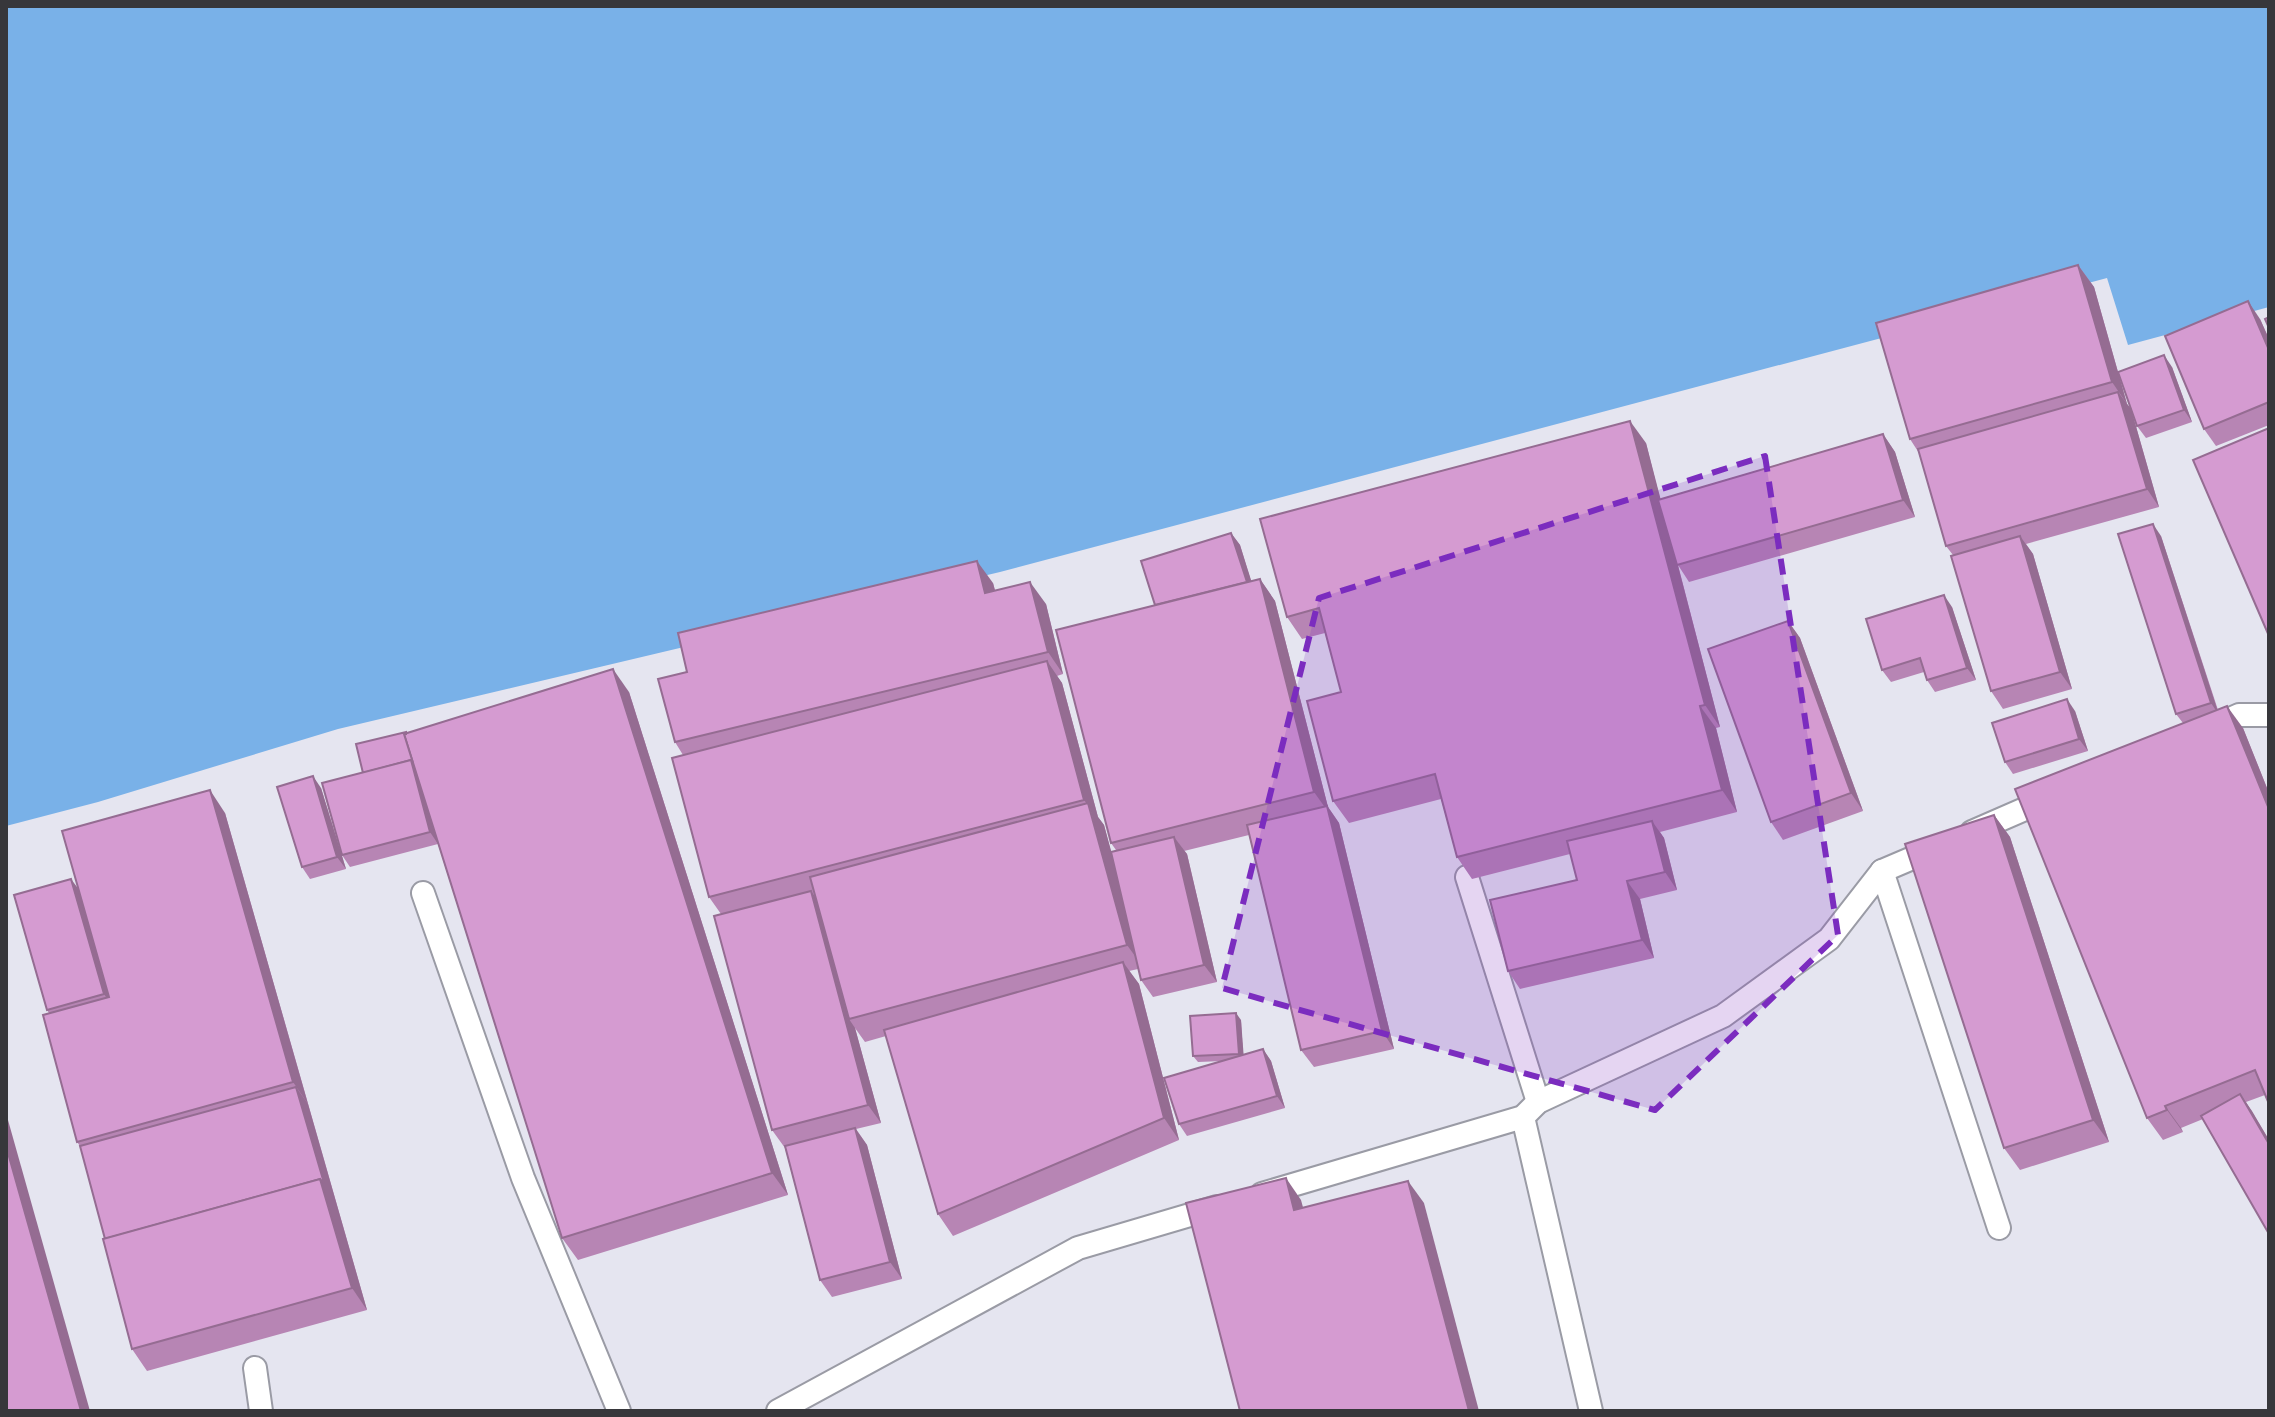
<svg xmlns="http://www.w3.org/2000/svg" width="2275" height="1417" viewBox="0 0 2275 1417" font-family="Ubuntu,sans-serif">
	<style>
		.water { fill: #79b1e8 }
		.lines { fill: none; stroke-linecap: round; stroke-linejoin: round }
		.service-casing { stroke: #9a9ba5; stroke-width: 26 }
		.service { stroke: #fff; stroke-width: 22 }
		.wall { fill: #b785b4 }
		.shaded-wall { fill: #956c92 }
		.building { fill: #d59bd1; stroke: #956c92; stroke-width: 2 }
		.marked { fill: #7b2cbf; fill-opacity: 0.2; stroke: #7b2cbf; stroke-width: 6; stroke-dasharray: 16 10; stroke-linejoin: round }
	</style>
	<rect width="100%" height="100%" fill="#e5e5f0"/>
	<!-- water -->
	<polygon class="water" points="6,6 2269,6 2269,307 2128,345 2107,278 1000,572 338,729 98,802 6,826"/>
	<g class="lines">
		<defs>
			<g id="service">
				<polyline points="2210,728 2239,715 2269,715"/>
				<polyline points="1972,832 2050,798"/>
				<polyline points="1882,871 1999,1228"/>
				<polyline points="1467,877 1538,1102"/>
				<polyline points="423,893 523,1178 619,1411"/>
				<polyline points="1523,1117 1591,1411"/>
				<polyline points="1262,1194 1523,1117 1538,1102 1723,1016 1829,939 1882,871 1936,848"/>
				<polyline points="255,1368 261,1411"/>
				<polyline points="778,1411 1078,1248 1217,1207"/>
			</g>
		</defs>
		<!-- service casing -->
		<use href="#service" class="service-casing"/>
		<!-- service -->
		<use href="#service" class="service"/>
	</g>
	<!-- wall -->
	<g class="wall">
		<polygon points="2078,265 2094,287 2127,404 2131,409 2159,507 2026,544 2033,554 2072,689 2003,709 1991,691 1953,555 1946,546 1919,453 1910,439"/>
		<polygon points="2260,319 2269,339 2269,425 2216,446 2204,429"/>
		<polygon points="2172,367 2192,422 2146,438 2137,426"/>
		<polygon points="1883,434 1895,452 1915,517 1689,582 1678,565 1720,727 1716,728 1737,812 1660,832 1664,838 1677,890 1640,899 1654,958 1520,989 1508,971 1577,880 1570,854 1472,879 1457,857 1441,799 1349,823 1333,801 1341,692 1325,633 1302,639 1287,617 1646,443 1660,499"/>
		<polygon points="1231,533 1240,545 1251,581 1260,579 1275,601 1328,807 1339,823 1394,1049 1314,1067 1301,1050 1249,835 1184,851 1187,854 1217,982 1153,997 1141,980 1138,969 1129,971 1139,984 1179,1140 953,1236 938,1214 886,1036 865,1042 855,1028 881,1123 856,1129 867,1145 902,1279 832,1297 820,1280 785,1148 772,1130 721,914 709,897 683,755 675,742 687,672 993,583 995,590 1046,604 1063,674 1057,676 1062,683 1098,817 1104,825 1111,852 1116,850 1111,843"/>
		<polygon points="2161,536 2218,710 2243,728 2269,793 2269,1104 2265,1095 2246,1102 2269,1140 2269,1234 2203,1119 2181,1128 2183,1132 2163,1140 2147,1118 2183,723 2176,714"/>
		<polygon points="1952,607 1976,680 1935,692 1927,680 1924,672 1891,682 1882,670"/>
		<polygon points="1788,621 1800,638 1863,811 1783,840 1771,822"/>
		<polygon points="629,692 788,1195 578,1260 562,1238 438,844 350,867 342,855 363,773 407,734"/>
		<polygon points="2075,711 2088,751 2013,774 2005,762"/>
		<polygon points="321,788 346,869 310,879 302,867"/>
		<polygon points="225,813 367,1310 147,1371 132,1349 105,1239 80,1146 77,1142 49,1013 47,1010 79,890"/>
		<polygon points="1994,815 2010,837 2109,1142 2020,1170 2004,1148"/>
		<polygon points="1241,1020 1243,1055 1263,1049 1271,1061 1285,1108 1187,1136 1179,1124 1224,1061 1198,1062 1193,1056"/>
	</g>
	<!-- shaded-wall -->
	<g class="shaded-wall">
		<polygon points="2078,265 2094,287 2127,404 2112,382"/>
		<polygon points="2248,301 2260,319 2269,339 2269,350"/>
		<polygon points="2164,355 2172,367 2192,422 2184,410"/>
		<polygon points="2118,392 2131,409 2159,507 2147,489"/>
		<polygon points="1630,421 1646,443 1720,727 1705,705"/>
		<polygon points="1883,434 1895,452 1915,517 1903,500"/>
		<polygon points="2153,524 2161,536 2219,715 2211,703"/>
		<polygon points="1231,533 1240,545 1256,596 1248,584"/>
		<polygon points="2020,536 2033,554 2072,689 2060,672"/>
		<polygon points="977,561 993,583 1001,615 985,593"/>
		<polygon points="1260,579 1275,601 1328,807 1339,823 1394,1049 1382,1031 1329,813 1314,792"/>
		<polygon points="1030,582 1046,604 1063,674 1048,652"/>
		<polygon points="1944,595 1952,607 1976,680 1967,668"/>
		<polygon points="1788,621 1800,638 1863,811 1851,793"/>
		<polygon points="1047,661 1062,683 1098,817 1104,825 1143,967 1127,945 1090,808 1084,800"/>
		<polygon points="613,669 629,692 788,1195 772,1173"/>
		<polygon points="2067,699 2075,711 2088,751 2079,739"/>
		<polygon points="1700,706 1716,728 1737,812 1722,790"/>
		<polygon points="2227,706 2243,728 2269,793 2269,809"/>
		<polygon points="411,760 415,766 438,844 430,832"/>
		<polygon points="313,776 321,788 346,869 337,857"/>
		<polygon points="210,790 225,813 308,1104 293,1082"/>
		<polygon points="1994,815 2010,837 2109,1142 2093,1120"/>
		<polygon points="1652,821 1664,838 1677,890 1665,872"/>
		<polygon points="1174,837 1187,854 1217,982 1204,965"/>
		<polygon points="71,879 80,891 112,1006 104,994"/>
		<polygon points="1627,881 1640,899 1654,958 1642,940"/>
		<polygon points="811,891 823,908 849,1019 855,1028 881,1123 868,1105"/>
		<polygon points="1123,962 1139,984 1179,1140 1164,1118"/>
		<polygon points="1236,1013 1241,1020 1244,1060 1239,1054"/>
		<polygon points="1263,1049 1271,1061 1285,1108 1277,1096"/>
		<polygon points="296,1087 308,1104 367,1310 352,1288 320,1179"/>
		<polygon points="2240,1094 2252,1111 2269,1140 2269,1144"/>
		<polygon points="2165,1106 2181,1128 2183,1132 2167,1110"/>
		<polygon points="6,1113 90,1411 81,1411 6,1146"/>
		<polygon points="855,1128 867,1145 902,1279 890,1262"/>
		<polygon points="1286,1178 1301,1200 1310,1233 1294,1210"/>
		<polygon points="1408,1181 1424,1203 1479,1411 1469,1411"/>
	</g>
	<!-- building -->
	<g class="building">
		<polygon points="2078,265 2112,382 1910,439 1876,323"/>
		<polygon points="2248,301 2269,350 2269,402 2204,429 2165,336"/>
		<polygon points="2269,317 2269,328 2265,319"/>
		<polygon points="2164,355 2184,410 2137,426 2118,372"/>
		<polygon points="2118,392 2147,489 1946,546 1918,449"/>
		<polygon points="1630,421 1705,705 1700,706 1722,790 1457,857 1435,774 1333,801 1307,701 1341,692 1319,608 1287,617 1260,519"/>
		<polygon points="2269,428 2269,636 2193,460"/>
		<polygon points="1883,434 1903,500 1677,565 1658,500"/>
		<polygon points="2153,524 2211,703 2176,714 2118,534"/>
		<polygon points="1231,533 1247,582 1155,605 1141,561"/>
		<polygon points="2020,536 2060,672 1991,691 1951,556"/>
		<polygon points="977,561 985,593 1030,582 1048,652 675,742 658,679 687,672 678,633"/>
		<polygon points="1260,579 1314,792 1111,843 1056,630"/>
		<polygon points="1944,595 1967,668 1927,680 1920,658 1882,670 1866,619"/>
		<polygon points="1788,621 1851,793 1771,822 1708,649"/>
		<polygon points="1047,661 1084,800 709,897 672,758"/>
		<polygon points="613,669 772,1173 562,1238 404,734"/>
		<polygon points="2067,699 2079,739 2005,762 1992,723"/>
		<polygon points="2227,706 2269,809 2269,1104 2255,1070 2165,1106 2167,1110 2147,1118 2015,789"/>
		<polygon points="406,732 406,734 404,734 413,763 411,760 363,773 356,744"/>
		<polygon points="411,760 430,832 342,855 322,783"/>
		<polygon points="313,776 337,857 302,867 277,787"/>
		<polygon points="210,790 293,1082 77,1142 43,1015 109,997 62,831"/>
		<polygon points="1088,803 1127,945 849,1019 810,877"/>
		<polygon points="1327,806 1382,1031 1301,1050 1247,825"/>
		<polygon points="1994,815 2093,1120 2004,1148 1905,844"/>
		<polygon points="1652,821 1665,872 1627,881 1642,940 1508,971 1490,900 1577,880 1567,841"/>
		<polygon points="1174,837 1204,965 1141,980 1111,852"/>
		<polygon points="71,879 104,994 47,1010 14,895"/>
		<polygon points="811,891 868,1105 772,1130 714,916"/>
		<polygon points="1123,962 1164,1118 938,1214 884,1030"/>
		<polygon points="1236,1013 1239,1054 1193,1056 1190,1016"/>
		<polygon points="1263,1049 1277,1096 1179,1124 1164,1078"/>
		<polygon points="296,1087 324,1183 320,1179 105,1239 80,1146"/>
		<polygon points="2240,1094 2269,1144 2269,1234 2201,1116"/>
		<polygon points="855,1128 890,1262 820,1280 785,1146"/>
		<polygon points="6,1146 81,1411 6,1411"/>
		<polygon points="1286,1178 1294,1210 1408,1181 1469,1411 1240,1411 1186,1203"/>
		<polygon points="320,1179 352,1288 132,1349 103,1239"/>
	</g>
	<!-- marked area -->
	<path class="marked" d="M1765 456 1838 935 1655 1110 1222 988 1319 598Z"/>
	<!-- border -->
	<rect width="2275" height="1417" fill="none" stroke="#37373b" stroke-width="16"/>
</svg>
